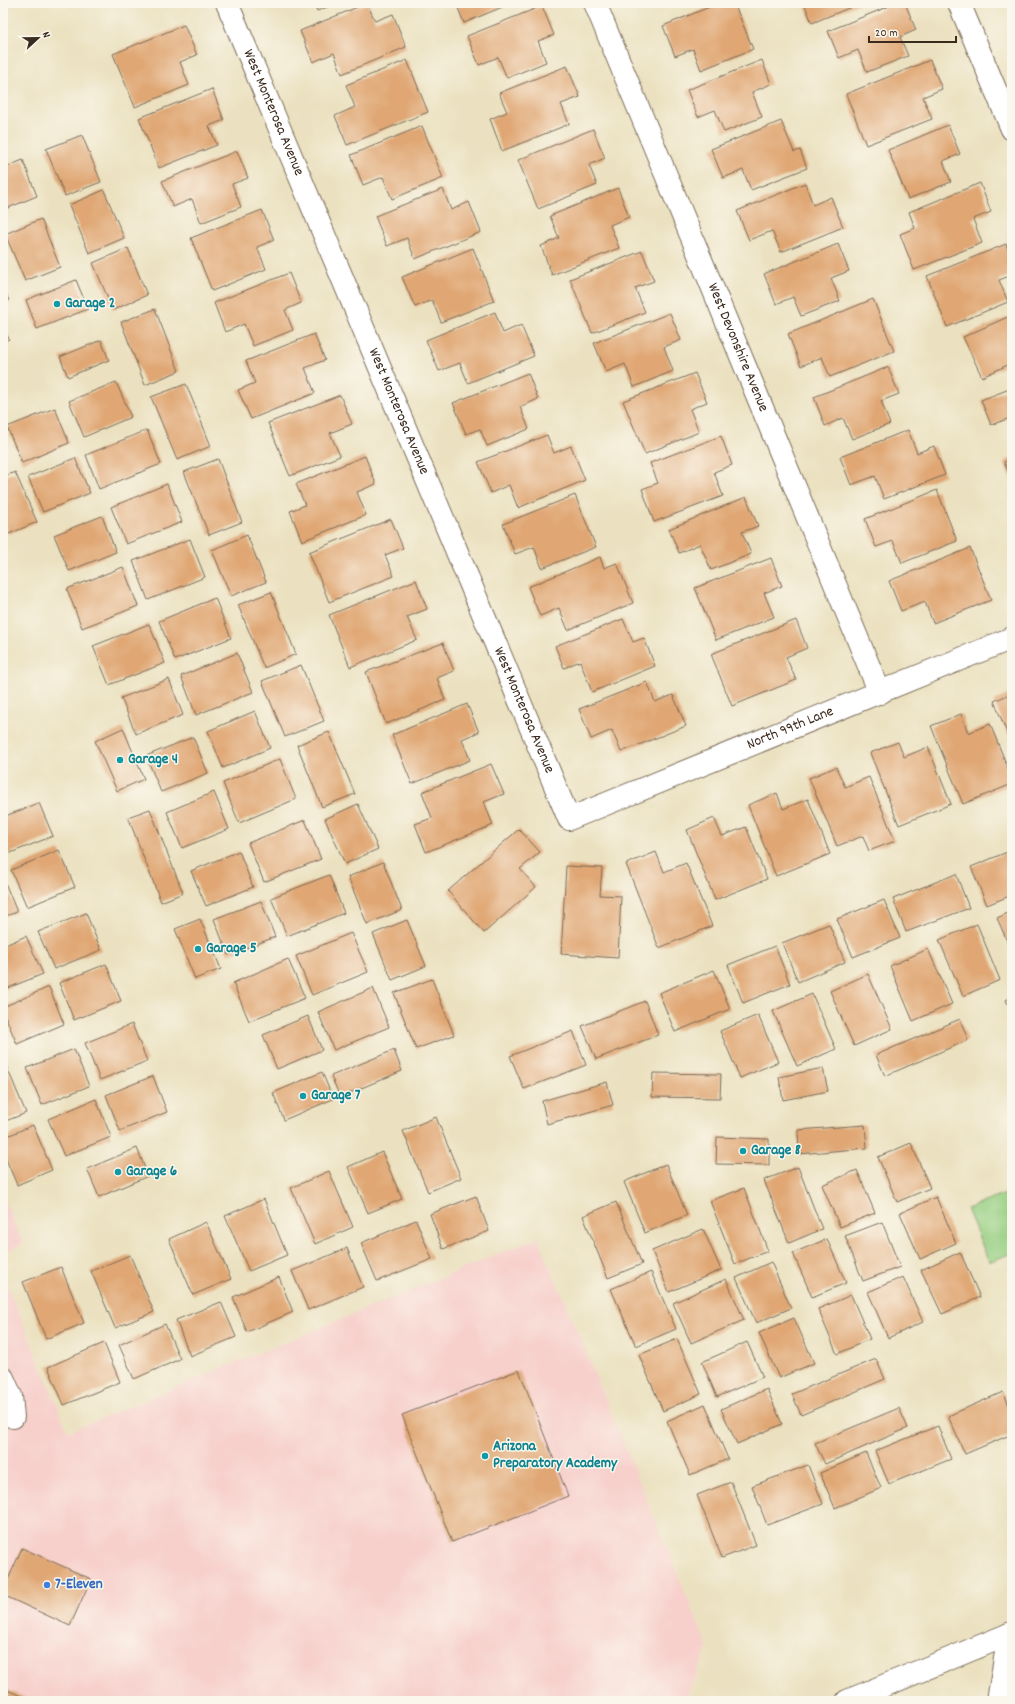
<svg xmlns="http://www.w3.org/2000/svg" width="1015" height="1704" viewBox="0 0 1015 1704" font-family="Dekko,sans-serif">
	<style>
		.built { fill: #f7d0cc }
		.green { fill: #97cf82; stroke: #697c50 }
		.building { fill: #e0a775 }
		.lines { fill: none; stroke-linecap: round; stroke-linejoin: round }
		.minor-casing { stroke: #796a57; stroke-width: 24 }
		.major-casing { stroke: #796a57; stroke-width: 24 }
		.minor { stroke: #fff; stroke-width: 22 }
		.major { stroke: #fff; stroke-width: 22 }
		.culture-dot { fill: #0f9aa8; stroke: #fbf7ec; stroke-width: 1.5 }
		.shop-dot { fill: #3f7fe0; stroke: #fbf7ec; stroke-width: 1.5 }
		.labels { text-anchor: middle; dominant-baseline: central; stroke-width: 3; stroke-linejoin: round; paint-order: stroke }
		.street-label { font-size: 15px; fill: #3b2a1e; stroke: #fbf7ec }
		.culture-label { font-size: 15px; font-weight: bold; fill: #0d838f; stroke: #fbf7ec; text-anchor: start }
		.shop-label { font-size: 15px; font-weight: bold; fill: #366cbe; stroke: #fbf7ec; text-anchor: start }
	</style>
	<rect width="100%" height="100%" fill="#fbf7ec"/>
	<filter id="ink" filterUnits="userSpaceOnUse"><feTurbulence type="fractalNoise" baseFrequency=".025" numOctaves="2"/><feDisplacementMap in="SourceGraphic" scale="8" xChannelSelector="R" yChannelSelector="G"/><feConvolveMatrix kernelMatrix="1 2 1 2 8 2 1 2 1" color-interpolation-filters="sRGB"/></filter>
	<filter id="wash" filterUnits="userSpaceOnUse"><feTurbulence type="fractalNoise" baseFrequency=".012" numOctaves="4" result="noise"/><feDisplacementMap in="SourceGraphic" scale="16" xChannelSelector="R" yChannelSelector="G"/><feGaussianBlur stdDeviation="0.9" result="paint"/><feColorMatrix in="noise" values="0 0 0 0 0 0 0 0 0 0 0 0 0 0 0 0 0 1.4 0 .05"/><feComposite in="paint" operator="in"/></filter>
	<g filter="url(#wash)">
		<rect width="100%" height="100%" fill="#ebe1c0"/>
		<!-- built -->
		<g class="built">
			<polygon points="3,1196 23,1244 3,1253"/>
			<polygon points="538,1238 708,1647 684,1701 3,1701 3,1275 68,1432"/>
		</g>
		<!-- green -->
		<polygon class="green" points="1012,1191 1012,1253 989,1262 967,1209"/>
		<g id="blocks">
			<!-- building -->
			<g class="building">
				<polygon points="314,3 338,3 317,11"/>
				<polygon points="367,3 375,21 393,14 406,47 342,74 334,53 313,62 300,31"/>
				<polygon points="456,3 512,3 464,23"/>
				<polygon points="719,3 734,3 753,49 701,70 693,49 675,56 663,26"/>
				<polygon points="804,3 861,3 812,23"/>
				<polygon points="897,3 905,3 916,30 900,37 908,56 867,72 858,50 839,58 828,31"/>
				<polygon points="542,6 554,35 538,41 546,62 507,78 498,57 479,65 467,36"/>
				<polygon points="184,25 197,55 180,62 189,85 135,107 113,54"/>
				<polygon points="407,60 428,112 347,145 335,116 355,107 346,85"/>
				<polygon points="762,60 771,84 752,92 762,117 724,132 715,110 698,117 687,90"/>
				<polygon points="930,60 942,89 923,97 932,119 866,145 846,94"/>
				<polygon points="567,66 580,97 561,104 569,124 502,151 490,119 507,112 499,93"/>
				<polygon points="212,89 224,120 209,126 217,145 159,168 139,118"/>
				<polygon points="781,121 794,152 800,150 807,168 751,190 743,170 723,178 711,149"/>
				<polygon points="948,125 960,154 943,161 951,182 908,199 888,150"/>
				<polygon points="422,126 443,178 392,199 383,177 363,185 351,155"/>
				<polygon points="593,129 605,158 589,165 597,185 538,209 518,160"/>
				<polygon points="82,135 101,182 65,196 46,149"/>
				<polygon points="237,151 248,178 232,184 241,207 201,223 192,199 173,207 162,181"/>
				<polygon points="23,160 37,196 3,210 3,168"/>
				<polygon points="805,183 813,205 831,197 843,227 781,252 772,231 749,240 737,211"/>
				<polygon points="980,183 991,212 973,219 982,243 914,270 900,234 915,228 909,212"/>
				<polygon points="618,188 629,217 610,225 619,248 552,275 541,246 559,238 550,216"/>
				<polygon points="443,189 451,210 469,202 481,232 415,259 407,238 387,246 375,216"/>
				<polygon points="104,190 124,238 89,253 69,205"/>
				<polygon points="262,210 274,240 257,247 266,269 212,291 191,238"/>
				<polygon points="41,219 60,267 25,281 5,234"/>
				<polygon points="838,244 849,271 831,278 840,301 801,316 793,297 776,304 764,274"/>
				<polygon points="1006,244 1012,260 1012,275 999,280 1008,302 947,327 927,276"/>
				<polygon points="128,248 147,295 113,310 93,263"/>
				<polygon points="473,248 494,301 441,322 432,300 415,307 402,277"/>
				<polygon points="642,251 654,281 635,288 645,312 592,333 570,279"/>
				<polygon points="289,273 301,303 285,310 293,330 253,346 244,324 225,332 214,303"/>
				<polygon points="76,280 88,309 37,329 26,300"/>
				<polygon points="3,286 9,301 3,304"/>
				<polygon points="873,299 894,351 830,377 822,357 801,366 788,334"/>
				<polygon points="155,309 179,371 145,385 121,322"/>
				<polygon points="495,312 503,333 521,325 534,356 468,383 460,363 439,371 426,340"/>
				<polygon points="670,313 681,340 664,347 673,371 634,387 625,364 606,372 594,343"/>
				<polygon points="1012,315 1012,363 982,377 963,337"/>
				<polygon points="3,327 9,339 3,342"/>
				<polygon points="314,334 325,360 305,368 315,393 251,419 238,390 255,383 246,361"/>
				<polygon points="101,340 109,360 68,377 60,357"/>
				<polygon points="888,367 899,394 881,401 890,424 852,439 843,418 825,426 814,397"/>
				<polygon points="528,373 538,399 520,407 529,429 487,446 480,429 466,434 453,403"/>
				<polygon points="695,373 707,402 690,409 699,432 645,454 623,401"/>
				<polygon points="116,382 131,417 84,437 69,401"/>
				<polygon points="186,384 211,446 177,460 151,397"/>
				<polygon points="1012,388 1012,422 1010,418 991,425 981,400"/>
				<polygon points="340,395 352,424 330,433 340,456 290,476 268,423"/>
				<polygon points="55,408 69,443 22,463 7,427"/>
				<polygon points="147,430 161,464 99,489 86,455"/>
				<polygon points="908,430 917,453 934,446 945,475 884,499 875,476 851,485 840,457"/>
				<polygon points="547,435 554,453 571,446 585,480 518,508 509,485 491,493 478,462"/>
				<polygon points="721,436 732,465 714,472 723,496 654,522 642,489 658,483 650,463"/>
				<polygon points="365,456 376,484 357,492 366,515 302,541 290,511 305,505 296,484"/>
				<polygon points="75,458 90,493 43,512 28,477"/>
				<polygon points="1012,458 1012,482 1004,462"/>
				<polygon points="218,459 242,522 209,535 184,472"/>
				<polygon points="15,472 37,522 9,534 3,519 3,477"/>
				<polygon points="167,484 182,522 126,544 111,507"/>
				<polygon points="937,490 957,541 902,563 893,541 876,547 865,519"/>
				<polygon points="575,495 596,547 542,568 534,547 515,554 503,524"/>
				<polygon points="746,497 758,526 742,532 751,554 711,570 700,544 679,553 669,529"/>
				<polygon points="102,516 116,552 69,571 54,535"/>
				<polygon points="391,519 403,548 385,555 394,576 329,602 309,552"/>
				<polygon points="247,535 266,582 231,596 212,550"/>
				<polygon points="190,539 205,577 148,600 133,561"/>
				<polygon points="970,548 991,600 933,623 925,602 901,611 889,581"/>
				<polygon points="600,557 604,568 617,563 633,603 568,630 559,608 540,616 528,587"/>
				<polygon points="771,558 782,586 764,593 774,617 716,640 695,588"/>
				<polygon points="123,567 138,606 82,628 67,589"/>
				<polygon points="416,580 427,609 407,617 417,640 350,667 329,615"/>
				<polygon points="271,592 296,654 264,668 238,605"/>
				<polygon points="215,598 231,638 175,660 159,621"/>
				<polygon points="623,619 633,642 644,638 655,666 592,692 580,661 564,668 555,646"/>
				<polygon points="796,620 807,648 786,657 796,680 732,706 711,654"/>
				<polygon points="149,624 165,663 109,685 93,646"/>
				<polygon points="443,643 454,671 437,678 445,700 386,724 366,672"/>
				<polygon points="237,653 253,692 196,715 181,676"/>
				<polygon points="301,665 324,721 285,737 262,681"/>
				<polygon points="169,679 183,715 136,734 121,698"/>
				<polygon points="647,682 655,702 673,695 686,726 621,752 612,730 591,739 579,709"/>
				<polygon points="1012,693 1012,745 994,701"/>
				<polygon points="467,704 479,732 462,739 470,760 412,784 392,735"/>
				<polygon points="255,711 270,748 223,768 208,731"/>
				<polygon points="961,714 968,733 990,724 1012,778 1012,784 963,804 931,726"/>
				<polygon points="123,728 144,779 117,791 95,741"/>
				<polygon points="329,732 355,794 322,807 297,745"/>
				<polygon points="193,737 208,773 161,792 146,756"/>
				<polygon points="898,742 904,757 928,747 951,804 899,825 870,753"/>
				<polygon points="280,759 296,799 239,823 223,783"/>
				<polygon points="491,764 504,794 484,802 493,825 426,852 415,824 432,818 422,792"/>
				<polygon points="836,767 845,787 869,777 895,841 869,851 863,836 837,846 809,778"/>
				<polygon points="214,792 229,829 182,848 167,812"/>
				<polygon points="777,793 783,809 808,799 830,854 776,876 748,805"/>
				<polygon points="39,803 53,836 3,856 3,817"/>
				<polygon points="358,804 378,849 345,864 325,819"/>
				<polygon points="150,809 183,893 161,902 128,817"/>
				<polygon points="714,818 722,836 746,827 767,879 715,900 687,830"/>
				<polygon points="305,820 321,859 264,882 248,843"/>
				<polygon points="519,829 540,852 520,869 536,887 484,933 448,891"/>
				<polygon points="59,850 75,887 27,907 11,870"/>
				<polygon points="1012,850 1012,895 987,905 971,867"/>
				<polygon points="239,851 253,887 206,906 191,871"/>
				<polygon points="656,852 664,872 686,863 712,926 659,948 626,864"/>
				<polygon points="383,862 402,910 367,924 348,877"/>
				<polygon points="566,866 602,868 600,895 621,896 618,958 561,954"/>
				<polygon points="956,874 969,908 906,932 893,899"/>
				<polygon points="329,875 344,913 287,936 271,898"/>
				<polygon points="3,878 17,912 3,917"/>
				<polygon points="884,900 900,938 853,957 837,919"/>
				<polygon points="261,901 275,937 228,955 214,919"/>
				<polygon points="1012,911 1012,952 997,918"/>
				<polygon points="86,913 101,950 54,969 38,932"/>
				<polygon points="200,919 221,969 195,979 175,929"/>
				<polygon points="407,920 426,966 392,980 373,934"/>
				<polygon points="829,924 845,962 798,982 782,943"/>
				<polygon points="977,924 1000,980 963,996 939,940"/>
				<polygon points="351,933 368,972 312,995 296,956"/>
				<polygon points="26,936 43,974 3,990 3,946"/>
				<polygon points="775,946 790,984 743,1003 728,965"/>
				<polygon points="928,949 952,1004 913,1021 890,966"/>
				<polygon points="288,959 305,998 249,1021 233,983"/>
				<polygon points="106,964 121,1001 74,1020 59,983"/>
				<polygon points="714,970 730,1009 675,1032 659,993"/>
				<polygon points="868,974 892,1029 854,1046 830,991"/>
				<polygon points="432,979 454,1035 416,1049 394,993"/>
				<polygon points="49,987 64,1024 17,1044 3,1011 3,1007"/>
				<polygon points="373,988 389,1027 334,1050 318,1012"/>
				<polygon points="812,994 836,1049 797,1066 773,1011"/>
				<polygon points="1012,997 1012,1013 1006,1000"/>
				<polygon points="645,1001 658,1035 596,1059 582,1026"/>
				<polygon points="758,1015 778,1062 740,1078 720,1031"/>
				<polygon points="308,1016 322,1050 277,1069 263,1035"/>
				<polygon points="960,1019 968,1040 885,1076 876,1055"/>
				<polygon points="132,1024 147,1061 100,1080 85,1043"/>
				<polygon points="573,1031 586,1065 524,1089 510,1056"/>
				<polygon points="74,1049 89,1086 42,1105 27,1068"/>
				<polygon points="394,1050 402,1071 340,1097 331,1076"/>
				<polygon points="3,1058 26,1113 3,1122"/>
				<polygon points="823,1068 828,1091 783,1100 779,1077"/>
				<polygon points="322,1072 333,1099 284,1120 273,1093"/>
				<polygon points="653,1073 721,1074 720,1098 652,1097"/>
				<polygon points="153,1076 167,1112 120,1131 106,1095"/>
				<polygon points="607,1082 613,1105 547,1124 542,1101"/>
				<polygon points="96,1099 111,1137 64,1156 48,1119"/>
				<polygon points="436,1117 461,1178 428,1192 403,1131"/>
				<polygon points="33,1125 52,1170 17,1185 3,1152 3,1138"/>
				<polygon points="865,1125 867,1148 799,1154 798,1130"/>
				<polygon points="717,1137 769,1139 769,1165 716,1164"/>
				<polygon points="911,1143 930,1188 897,1202 878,1157"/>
				<polygon points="137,1148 148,1176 99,1197 87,1169"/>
				<polygon points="382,1152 402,1199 368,1213 348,1167"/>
				<polygon points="666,1164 687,1215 645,1233 624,1182"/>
				<polygon points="798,1167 822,1229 789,1243 764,1180"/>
				<polygon points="857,1170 875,1213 840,1227 822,1185"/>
				<polygon points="329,1171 353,1227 315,1244 291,1188"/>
				<polygon points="744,1188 768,1251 735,1264 710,1201"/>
				<polygon points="476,1196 489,1231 443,1249 430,1214"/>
				<polygon points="936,1197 956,1243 920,1259 900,1213"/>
				<polygon points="264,1199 287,1255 249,1271 225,1216"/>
				<polygon points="616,1202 642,1264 608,1278 583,1216"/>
				<polygon points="416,1220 432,1259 377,1281 361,1243"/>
				<polygon points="206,1222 231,1279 193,1295 169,1239"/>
				<polygon points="882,1222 900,1267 863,1281 845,1236"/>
				<polygon points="703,1229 721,1270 669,1292 652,1251"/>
				<polygon points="827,1239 846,1283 812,1297 793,1253"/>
				<polygon points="347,1248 363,1287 308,1310 292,1271"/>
				<polygon points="960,1252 980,1297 942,1314 921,1270"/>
				<polygon points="130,1255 154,1312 115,1328 91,1271"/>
				<polygon points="771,1262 791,1308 756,1323 736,1278"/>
				<polygon points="61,1267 84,1323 46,1339 23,1282"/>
				<polygon points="651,1272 676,1329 636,1346 611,1289"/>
				<polygon points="279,1277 293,1312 247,1332 233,1297"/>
				<polygon points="903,1277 923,1322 888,1338 868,1292"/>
				<polygon points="726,1279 744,1320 691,1343 673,1303"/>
				<polygon points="851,1295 870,1339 837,1354 818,1309"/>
				<polygon points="221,1302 236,1337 190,1356 176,1320"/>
				<polygon points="794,1318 814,1363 779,1378 759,1333"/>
				<polygon points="165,1324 180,1359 134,1379 119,1345"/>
				<polygon points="677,1339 701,1394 663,1411 639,1355"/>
				<polygon points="747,1342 763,1377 717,1397 702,1362"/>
				<polygon points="104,1343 120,1382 64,1405 48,1367"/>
				<polygon points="876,1359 885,1379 801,1415 792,1394"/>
				<polygon points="519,1370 568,1496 452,1542 402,1415"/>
				<polygon points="767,1389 782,1424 737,1444 721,1409"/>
				<polygon points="1003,1392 1012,1412 1012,1434 965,1454 948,1416"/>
				<polygon points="705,1404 728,1459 690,1475 667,1421"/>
				<polygon points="899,1408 908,1428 825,1464 815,1443"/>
				<polygon points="938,1426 951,1459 889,1484 875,1451"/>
				<polygon points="866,1453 881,1488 835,1508 820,1473"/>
				<polygon points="808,1465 823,1504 767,1525 752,1486"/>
				<polygon points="731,1482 756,1545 722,1558 697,1495"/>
				<polygon points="22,1548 91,1579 70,1626 3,1595 3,1591"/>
				<polygon points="3,1688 32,1701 3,1701"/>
			</g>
		</g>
	</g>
	<g filter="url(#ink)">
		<use href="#blocks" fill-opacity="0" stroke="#796a57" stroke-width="1"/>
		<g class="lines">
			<defs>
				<g id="minor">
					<path id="s1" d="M227 3 569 819 1012 638"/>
					<path id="s2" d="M595 3 880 693"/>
					<polyline points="959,3 1012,129"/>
					<polyline points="3,1378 11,1396 13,1417"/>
					<polyline points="998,1701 1009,1634"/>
				</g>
				<polyline id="major" points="847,1701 1012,1633"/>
			</defs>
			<!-- minor casing -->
			<use href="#minor" class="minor-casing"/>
			<!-- major casing -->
			<use href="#major" class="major-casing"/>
			<!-- minor -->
			<use href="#minor" class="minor"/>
			<!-- major -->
			<use href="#major" class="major"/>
		</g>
	</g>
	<!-- markers -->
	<g class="culture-dot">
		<circle cx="57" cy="304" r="4"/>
		<circle cx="120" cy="760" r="4"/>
		<circle cx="198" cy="949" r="4"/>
		<circle cx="303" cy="1096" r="4"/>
		<circle cx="743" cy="1151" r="4"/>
		<circle cx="118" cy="1172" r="4"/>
		<circle cx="485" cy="1456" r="4"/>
	</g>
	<circle class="shop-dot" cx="47" cy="1585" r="4"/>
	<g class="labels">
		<!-- street labels -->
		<g class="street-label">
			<text stroke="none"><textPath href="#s1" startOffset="119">West Monterosa Avenue</textPath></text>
			<text stroke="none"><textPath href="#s2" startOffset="373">West Devonshire Avenue</textPath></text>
			<text stroke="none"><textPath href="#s1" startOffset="443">West Monterosa Avenue</textPath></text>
			<text stroke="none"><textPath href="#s1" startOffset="767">West Monterosa Avenue</textPath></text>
			<text stroke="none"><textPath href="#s1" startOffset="1124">North 99th Lane</textPath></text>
		</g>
		<!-- culture labels -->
		<g class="culture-label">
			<text x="65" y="304">Garage 2</text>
			<text x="128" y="760">Garage 4</text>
			<text x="206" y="949">Garage 5</text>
			<text x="311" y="1096">Garage 7</text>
			<text x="751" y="1151">Garage 8</text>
			<text x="126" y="1172">Garage 6</text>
			<text x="493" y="1447">Arizona<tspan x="493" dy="17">Preparatory Academy</tspan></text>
		</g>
		<!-- shop labels -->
		<g class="shop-label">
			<text x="55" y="1585">7-Eleven</text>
		</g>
	</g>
	<!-- margin -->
	<rect width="1015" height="1704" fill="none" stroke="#fbf7ec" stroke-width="16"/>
	<!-- north arrow -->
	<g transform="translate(38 38) rotate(68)" stroke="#fbf7ec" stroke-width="3" paint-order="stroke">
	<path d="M0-3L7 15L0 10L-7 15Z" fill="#3b2a1e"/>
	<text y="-6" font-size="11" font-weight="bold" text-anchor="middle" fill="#3b2a1e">N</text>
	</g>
	<!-- scale -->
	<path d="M869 36v6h87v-6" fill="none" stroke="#3b2a1e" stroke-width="2"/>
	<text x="875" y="36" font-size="12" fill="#3b2a1e" stroke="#fbf7ec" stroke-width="3" paint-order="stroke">20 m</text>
</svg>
